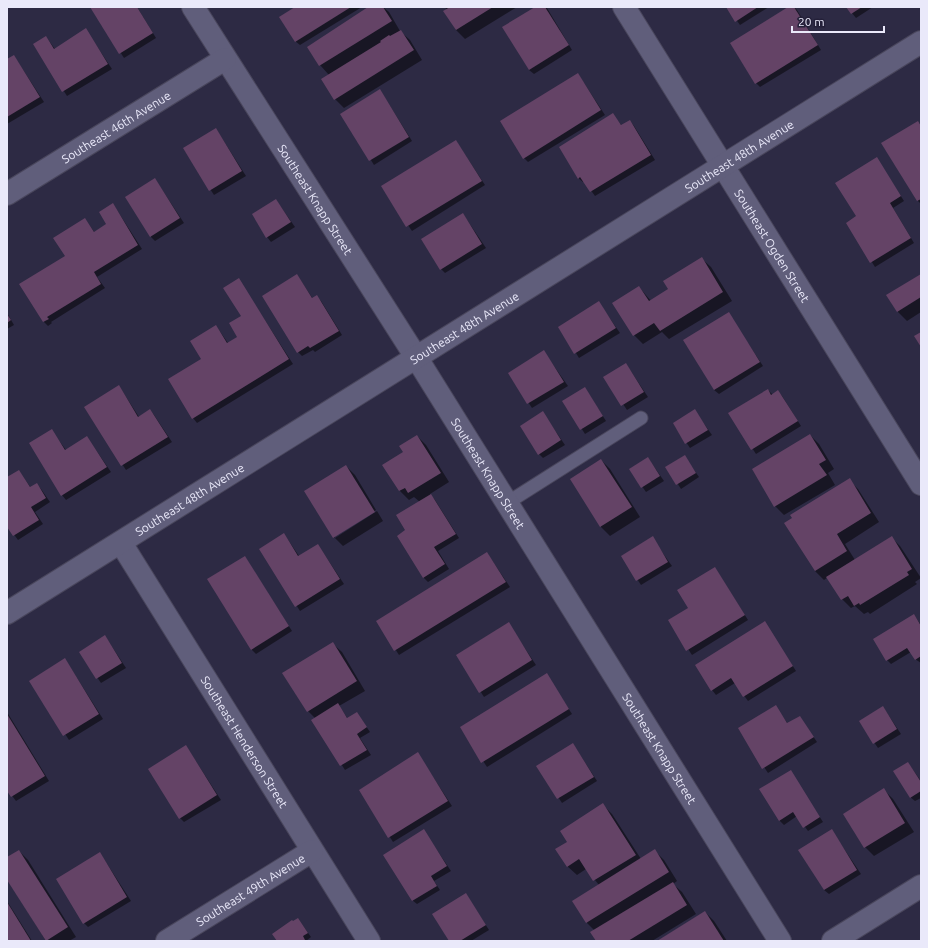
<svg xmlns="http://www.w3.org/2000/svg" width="928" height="948" viewBox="0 0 928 948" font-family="Ubuntu,sans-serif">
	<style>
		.shadow { fill: #0007 }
		.building { fill: #644366 }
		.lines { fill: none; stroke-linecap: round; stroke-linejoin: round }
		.lane-casing { stroke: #49465c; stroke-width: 15 }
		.street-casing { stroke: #49465c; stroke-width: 24 }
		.lane { stroke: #605e7b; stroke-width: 13 }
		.street { stroke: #605e7b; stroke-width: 22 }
		.labels { text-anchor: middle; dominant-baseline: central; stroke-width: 3; stroke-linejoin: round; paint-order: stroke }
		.street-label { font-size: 12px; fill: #eae9fa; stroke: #242039 }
	</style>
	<rect width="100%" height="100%" fill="#2d2a44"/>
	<!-- shadow -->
	<g class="shadow">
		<polygon points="91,7 137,7 156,38 124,58"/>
		<polygon points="297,7 362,7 300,45 295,41"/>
		<polygon points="373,7 383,7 389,12 400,31 410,40 422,60 344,108 335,99 329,75 320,65"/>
		<polygon points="445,7 517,7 465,39 456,30"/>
		<polygon points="537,7 547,8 572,50 534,74 529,70"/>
		<polygon points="727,7 769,7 740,25"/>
		<polygon points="790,7 794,7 797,10 821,50 760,87 756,83"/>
		<polygon points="847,7 873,7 856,18"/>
		<polygon points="86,30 112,69 67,96 34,45 46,37 55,49"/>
		<polygon points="14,56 44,102 7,124 7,61"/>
		<polygon points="578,74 605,115 528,162 524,158"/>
		<polygon points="380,90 412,141 374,165 342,114"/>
		<polygon points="613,115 622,126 630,121 634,126 655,160 595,196 584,181 583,182 578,178"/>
		<polygon points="918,122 921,125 921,204 918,201"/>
		<polygon points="216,129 246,176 214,195 184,149"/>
		<polygon points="456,141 485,185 412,231 382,187"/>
		<polygon points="877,159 904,201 893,208 914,243 875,267 847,223 858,216"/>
		<polygon points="155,179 184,223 155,241 151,237"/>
		<polygon points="276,200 295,227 271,242 267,237"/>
		<polygon points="113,204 142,249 97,277 105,288 51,322 52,323 48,326 44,322 66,256 85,219 95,233 108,225"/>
		<polygon points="463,214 486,248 445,273 441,269"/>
		<polygon points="701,258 711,267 732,301 669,339 662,332 643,344 634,335 639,287 651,301 669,289"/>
		<polygon points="297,275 313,299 317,297 321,301 342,335 315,352 313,350 302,356 298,352"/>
		<polygon points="921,275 921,312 907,321 898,312 888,296"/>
		<polygon points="239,280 293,364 197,423 193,418 202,359 216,326 228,343 238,337 242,316"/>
		<polygon points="599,303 620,333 579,358 560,327"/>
		<polygon points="7,313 14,325 7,329"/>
		<polygon points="728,313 763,366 719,394 714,390"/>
		<polygon points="544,352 568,386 532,408 509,373"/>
		<polygon points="626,364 648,397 627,410 605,377"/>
		<polygon points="119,386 139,417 150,410 154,415 172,442 126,470 85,408"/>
		<polygon points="585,388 606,421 585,434 564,401"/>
		<polygon points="768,390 773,395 778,392 782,396 801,426 756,454 729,413"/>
		<polygon points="695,411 712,435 690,448 674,424"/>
		<polygon points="543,413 565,445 543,458 539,454"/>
		<polygon points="51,430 66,450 87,437 111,472 66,500 62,495"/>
		<polygon points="810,435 819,444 834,469 828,473 835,485 784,515 775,506 753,470"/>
		<polygon points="417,436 426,445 449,482 430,494 435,500 459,538 438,551 449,569 428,582 423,577 406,531 420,502 414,497 409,500 400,491 384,465 404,452"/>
		<polygon points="684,456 699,477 681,489 667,467"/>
		<polygon points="648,458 664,481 646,492 630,469"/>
		<polygon points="601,460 610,469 640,517 610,536 601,527"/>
		<polygon points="346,466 355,475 376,510 335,536 335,538 377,511 383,521 343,546 334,537"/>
		<polygon points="19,471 31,488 37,485 41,489 50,502 35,512 43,524 18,540 7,525 7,478"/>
		<polygon points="849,480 858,489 879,522 845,544 855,560 891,537 900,546 921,578 915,582 917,584 870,614 868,612 864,614 855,606 851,608 842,599 828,577 824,580 815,571"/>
		<polygon points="284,534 299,556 318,545 344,584 300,611 260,549"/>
		<polygon points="652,538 672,566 641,585 622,556"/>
		<polygon points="487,553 510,587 399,655 377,621"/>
		<polygon points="245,557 292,631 256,654 251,649"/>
		<polygon points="715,568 748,620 692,655 669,620 689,608"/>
		<polygon points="914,615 921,625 921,663 915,659 911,652 891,664 887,660"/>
		<polygon points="508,623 536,665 484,697 457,655"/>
		<polygon points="765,623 796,671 748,701 735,683 716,695 712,690"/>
		<polygon points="105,636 126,668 101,683 80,652"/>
		<polygon points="332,643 342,652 365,691 339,706 348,719 357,713 370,732 360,738 371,755 345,770 313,720 315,718 308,711"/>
		<polygon points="65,659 103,719 69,740 30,681"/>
		<polygon points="547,675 572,714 487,767 461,727"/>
		<polygon points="775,706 788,724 800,717 817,742 768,773 739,729"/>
		<polygon points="883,707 901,734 878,748 860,722"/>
		<polygon points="7,712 49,781 16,801 7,789"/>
		<polygon points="573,744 597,781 562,803 538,766"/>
		<polygon points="186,746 221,800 184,822 180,818"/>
		<polygon points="418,754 452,806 393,842 360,790"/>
		<polygon points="908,763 921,781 921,798 915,801 910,797"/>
		<polygon points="790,771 823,822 808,831 797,816 784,825 779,820"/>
		<polygon points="884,790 893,799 914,832 874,856 865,847"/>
		<polygon points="603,805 612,814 641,859 655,851 664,860 677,881 673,884 682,892 696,914 652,941 597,941 595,931 587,923 599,885 586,869 577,875 567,866 568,842"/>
		<polygon points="424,831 451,871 434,881 440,890 417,904 412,900"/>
		<polygon points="832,831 861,874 829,894 824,890"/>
		<polygon points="19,851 28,860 76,937 69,941 46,941 7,878 7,859"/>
		<polygon points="100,853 131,901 88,927 84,923"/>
		<polygon points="466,894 489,930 471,941 451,941"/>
		<polygon points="7,901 32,941 7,941"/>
		<polygon points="705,912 714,921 727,941 658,941"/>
		<polygon points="298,919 311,937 306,941 278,941 274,934"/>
	</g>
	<!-- building -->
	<g class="building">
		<polygon points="90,7 137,7 153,33 119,54"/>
		<polygon points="295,7 351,7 295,42 279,17"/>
		<polygon points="368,7 383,7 392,21 319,66 307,47"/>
		<polygon points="450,7 493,7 456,30 443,11"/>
		<polygon points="535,7 545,7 569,45 529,70 502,27"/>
		<polygon points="726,7 758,7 735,22"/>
		<polygon points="788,7 794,7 818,45 755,84 730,43"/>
		<polygon points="846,7 862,7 851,14"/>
		<polygon points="86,28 108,64 62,92 33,44 46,36 54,49"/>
		<polygon points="401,30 414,50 334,100 321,79 381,42 380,41 389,35 390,36"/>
		<polygon points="14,55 40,97 7,117 7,59"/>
		<polygon points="578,73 601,110 523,159 500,121"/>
		<polygon points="380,89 409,137 369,161 340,114"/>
		<polygon points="613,113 621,125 630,120 651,155 590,192 580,177 578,179 559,147"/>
		<polygon points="918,121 921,126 921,199 917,201 881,143"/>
		<polygon points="216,128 242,171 209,191 183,148"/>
		<polygon points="456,140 482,181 406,227 381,186"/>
		<polygon points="877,157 901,196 890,203 911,238 870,263 846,223 856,216 835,183"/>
		<polygon points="155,178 180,218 150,237 125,197"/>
		<polygon points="276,199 291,222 266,238 252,214"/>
		<polygon points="113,203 138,245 94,272 101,284 47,317 49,319 43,322 19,284 65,256 53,238 85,218 94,232 106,224 99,212"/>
		<polygon points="463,213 482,244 440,270 421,239"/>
		<polygon points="702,257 723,292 660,331 654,323 633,336 612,303 639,286 649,301 668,289 663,281"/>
		<polygon points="297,274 312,298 317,295 339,331 310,348 308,346 297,353 262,296"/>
		<polygon points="921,274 921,297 897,312 886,295"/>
		<polygon points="239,278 289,359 192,419 168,379 201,359 190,341 216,325 227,343 237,337 229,323 241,316 223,288"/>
		<polygon points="599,301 616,328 574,354 558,327"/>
		<polygon points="729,312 760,362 714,390 683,340"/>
		<polygon points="7,314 11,320 7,323"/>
		<polygon points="921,332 921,347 914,336"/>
		<polygon points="544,350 564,382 527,404 508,373"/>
		<polygon points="626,363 644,392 621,406 603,377"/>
		<polygon points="119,385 138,417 150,409 168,437 121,466 84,407"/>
		<polygon points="585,387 603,416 580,430 562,401"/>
		<polygon points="768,389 771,395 778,390 798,421 751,450 728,413"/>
		<polygon points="695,409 708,430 685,444 673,423"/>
		<polygon points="543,411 561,440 538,455 520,426"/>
		<polygon points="52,429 65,450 87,436 107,467 61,496 29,443"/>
		<polygon points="810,434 826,460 819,464 827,475 774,507 752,469"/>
		<polygon points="417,435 441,473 408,493 405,488 399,491 382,465 403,452 399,446"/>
		<polygon points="685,455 696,473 676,485 665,467"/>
		<polygon points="648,457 660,476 641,488 629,469"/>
		<polygon points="601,459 632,507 600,527 570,479"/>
		<polygon points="346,465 375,512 333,538 304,491"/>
		<polygon points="19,470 30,487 37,483 46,498 31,507 39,520 13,536 7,527 7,477"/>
		<polygon points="850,478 871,513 837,534 847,551 815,571 784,523 792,518 790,515"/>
		<polygon points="431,494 456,534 434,547 445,564 423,578 397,536 405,530 396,515"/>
		<polygon points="284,533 298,556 318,544 340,579 295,607 259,549"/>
		<polygon points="653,536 668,562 636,581 621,556"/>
		<polygon points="892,536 912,569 907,572 909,575 860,605 859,603 854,606 848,596 841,600 826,577"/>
		<polygon points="487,552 506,582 394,651 376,621"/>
		<polygon points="245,556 289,626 251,650 207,579"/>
		<polygon points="715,567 745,615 686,651 668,620 688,608 677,590"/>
		<polygon points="914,614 921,626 921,656 915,660 907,648 886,661 873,639"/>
		<polygon points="765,621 793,666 743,697 731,678 711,691 695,665"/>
		<polygon points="509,622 532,660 479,693 456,655"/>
		<polygon points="105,635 122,663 96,679 79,652"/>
		<polygon points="333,642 357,681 307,712 282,673"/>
		<polygon points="65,658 99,714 63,736 29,681"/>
		<polygon points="547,673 569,709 481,763 460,727"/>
		<polygon points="338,703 347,718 357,712 367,727 357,734 367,750 340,766 311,720"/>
		<polygon points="776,705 787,723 800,716 814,737 762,769 738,728"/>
		<polygon points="883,706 897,729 873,744 859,721"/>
		<polygon points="7,714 45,776 11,797 7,791"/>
		<polygon points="573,743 594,777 557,799 536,766"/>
		<polygon points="186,745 217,795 179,819 148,769"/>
		<polygon points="418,752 448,801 388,838 359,790"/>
		<polygon points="908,762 921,782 921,791 910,798 893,771"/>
		<polygon points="791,770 820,817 803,828 793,812 779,821 759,789"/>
		<polygon points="884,788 905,823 864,848 843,814"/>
		<polygon points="603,803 636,855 593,881 579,859 567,867 555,849 567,842 560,831"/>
		<polygon points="424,829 447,866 431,876 437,886 412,901 383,855"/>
		<polygon points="832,829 857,870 824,890 798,850"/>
		<polygon points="655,849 669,872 586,923 572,901"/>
		<polygon points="19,850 68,927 46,941 7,880 7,857"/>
		<polygon points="100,852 127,897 83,924 56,879"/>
		<polygon points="673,882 687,905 628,941 596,941 590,932"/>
		<polygon points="466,893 486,925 460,941 449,941 432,914"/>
		<polygon points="7,902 31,941 7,941"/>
		<polygon points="705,911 724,941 657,941"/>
		<polygon points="298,918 308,933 303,936 305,940 277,941 272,934 292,920 293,921"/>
	</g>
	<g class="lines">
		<defs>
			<polyline id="lane" points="507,503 641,418"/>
			<g id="street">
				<path id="s1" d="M193 7 416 357 780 941"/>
				<path id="s2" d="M624 7 921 484"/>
				<path id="s3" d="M7 194 225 59"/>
				<path id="s4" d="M121 543 369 941"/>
				<path id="s5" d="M7 613 921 42"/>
				<path id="s6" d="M167 941 312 851"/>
				<polyline points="833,941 921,886"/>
			</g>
		</defs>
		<!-- lane casing -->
		<use href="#lane" class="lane-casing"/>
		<!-- street casing -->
		<use href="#street" class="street-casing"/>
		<!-- lane -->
		<use href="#lane" class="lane"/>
		<!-- street -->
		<use href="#street" class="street"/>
	</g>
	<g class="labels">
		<!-- street labels -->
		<g class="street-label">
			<text stroke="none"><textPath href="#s3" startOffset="128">Southeast 46th Avenue</textPath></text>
			<text stroke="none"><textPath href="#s5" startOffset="863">Southeast 48th Avenue</textPath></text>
			<text stroke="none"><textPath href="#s1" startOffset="228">Southeast Knapp Street</textPath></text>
			<text stroke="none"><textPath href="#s2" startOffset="281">Southeast Ogden Street</textPath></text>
			<text stroke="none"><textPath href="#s5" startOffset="539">Southeast 48th Avenue</textPath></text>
			<text stroke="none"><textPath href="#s1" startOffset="552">Southeast Knapp Street</textPath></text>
			<text stroke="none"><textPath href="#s5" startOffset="215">Southeast 48th Avenue</textPath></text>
			<text stroke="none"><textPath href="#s4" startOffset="234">Southeast Henderson Street</textPath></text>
			<text stroke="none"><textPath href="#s1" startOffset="876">Southeast Knapp Street</textPath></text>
			<text stroke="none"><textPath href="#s6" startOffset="98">Southeast 49th Avenue</textPath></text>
		</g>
	</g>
	<!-- border -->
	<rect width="928" height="948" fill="none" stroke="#eae9fa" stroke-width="16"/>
	<!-- scale -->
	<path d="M792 26v6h92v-6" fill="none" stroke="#eae9fa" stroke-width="2"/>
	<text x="798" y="26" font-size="12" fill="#eae9fa" stroke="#242039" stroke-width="3" paint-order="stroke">20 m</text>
</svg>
